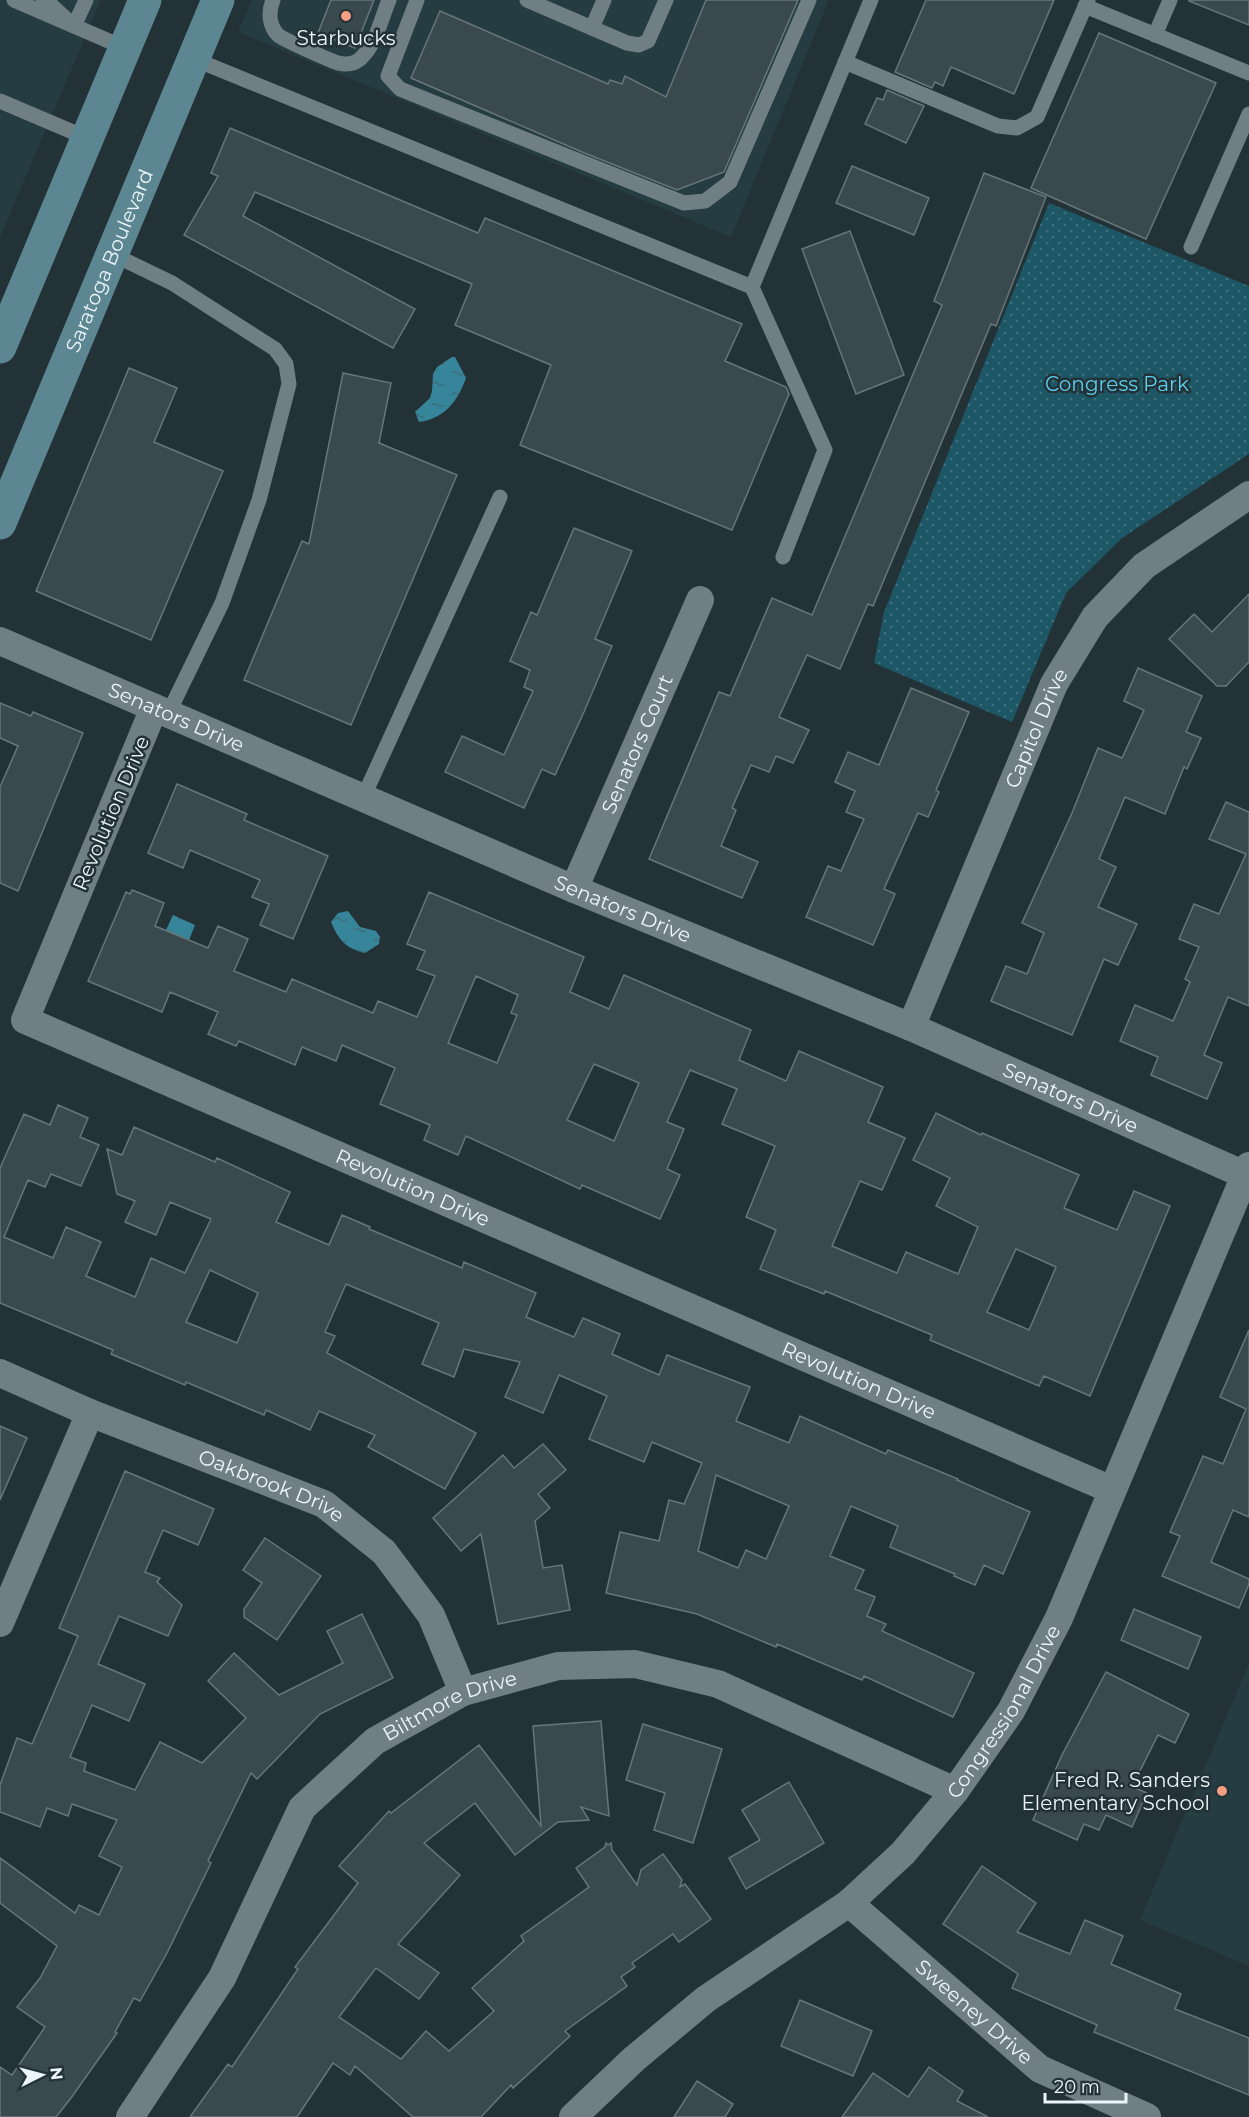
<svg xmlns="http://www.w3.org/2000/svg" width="1249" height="2117" viewBox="0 0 1249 2117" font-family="Montserrat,sans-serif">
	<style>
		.built { fill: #253c42 }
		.park { fill: url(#park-dots) }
		.water { fill: url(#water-ripples) }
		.building { fill: #3a494e; stroke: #66767b; stroke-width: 1.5; fill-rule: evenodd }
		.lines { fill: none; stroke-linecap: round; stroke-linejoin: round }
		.service { stroke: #6f7f84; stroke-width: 15 }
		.minor { stroke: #6f7f84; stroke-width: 28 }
		.secondary { stroke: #5c8691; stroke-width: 33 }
		.poi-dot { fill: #f39f84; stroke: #233236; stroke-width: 2 }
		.labels { text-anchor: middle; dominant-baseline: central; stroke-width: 5; stroke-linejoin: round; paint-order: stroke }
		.poi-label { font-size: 20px; fill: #ecf5f8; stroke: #233236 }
		.street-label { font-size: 20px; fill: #ecf5f8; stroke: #233236 }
		.park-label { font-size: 20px; fill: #5ccfef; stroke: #233236 }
	</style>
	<defs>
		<pattern id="park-dots" width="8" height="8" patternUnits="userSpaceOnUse" patternTransform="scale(1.5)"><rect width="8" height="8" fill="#1d5665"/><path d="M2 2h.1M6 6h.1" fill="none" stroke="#3e6f7c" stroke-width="1.8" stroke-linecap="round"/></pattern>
		<pattern id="water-ripples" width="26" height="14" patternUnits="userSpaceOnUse" patternTransform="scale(1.5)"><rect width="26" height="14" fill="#36859a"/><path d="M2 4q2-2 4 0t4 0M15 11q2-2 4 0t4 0" fill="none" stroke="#3d6d7a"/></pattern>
	</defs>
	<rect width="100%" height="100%" fill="#233236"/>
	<!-- built -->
	<g class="built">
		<polygon points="0,0 101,0 0,237"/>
		<polygon points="252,0 829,0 731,237 238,32"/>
		<polygon points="1249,1663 1249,1966 1140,1920"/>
	</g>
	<!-- park -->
	<polygon class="park" points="1049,203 1249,286 1249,454 1122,538 1066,593 1012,722 874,663 884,612"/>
	<!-- water -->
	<g class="water">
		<path d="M452 357H455L466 378C458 401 444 419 419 422L415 412 430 398 432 391 433 374 437 367Z"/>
		<path d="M348 911 360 927 376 931 380 937 379 944 365 953C346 949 338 939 331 922L338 913Z"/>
		<polygon points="173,915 195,925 183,955 174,934 166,930"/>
	</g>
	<!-- building -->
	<g class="building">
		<polygon points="331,0 374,0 355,48 318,33"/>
		<polygon points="706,0 798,0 724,172 677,190 582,152 411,78 440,11 608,84 610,80 622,84 625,76 666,97"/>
		<polygon points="926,0 1054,0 1014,94 951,67 943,86 935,82 932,88 895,72"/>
		<polygon points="1189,0 1249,0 1249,25 1189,1"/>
		<polygon points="1099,33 1216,83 1146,239 1031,188"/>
		<polygon points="887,90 924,106 906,143 865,124 877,98 883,100"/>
		<polygon points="230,128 478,233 485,218 742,324 725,361 786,387 789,394 732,530 520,445 551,365 455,325 472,284 255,192 243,216 415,309 393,348 184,235 218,176 211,173"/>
		<polygon points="852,166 929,198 914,235 836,203"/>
		<polygon points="984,173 1046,197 996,326 991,324 873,606 868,604 840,669 807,655 779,717 809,730 793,763 776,756 769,772 751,765 732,808 736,810 721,846 758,862 742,898 649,859 719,692 730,696 772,598 812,615 942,305 934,301"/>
		<polygon points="850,231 904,375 856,394 802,249"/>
		<polygon points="129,368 177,388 154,442 223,471 151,640 36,591"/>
		<polygon points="343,373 391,383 379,443 457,475 351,725 244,680 302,541 309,544"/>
		<polygon points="574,528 632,551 595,639 612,646 584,712 555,775 542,769 524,808 445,772 462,736 504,755 533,691 524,687 530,670 510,661 531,612 537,615"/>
		<polygon points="1249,594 1249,662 1226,686 1217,686 1169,639 1194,614 1212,632"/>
		<polygon points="1138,668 1202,696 1186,732 1201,738 1187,769 1184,767 1165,814 1125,797 1099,859 1116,867 1098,907 1137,924 1118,965 1104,959 1072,1035 991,1001 1006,966 1027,974 1044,933 1022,923 1072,813 1098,748 1122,758 1144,710 1124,701"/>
		<polygon points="911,688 969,712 936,790 939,792 928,817 918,813 884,889 895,894 873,945 806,917 828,866 841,871 864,819 846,812 855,791 835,782 848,752 879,765"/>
		<polygon points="0,703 31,716 33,712 83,733 18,891 0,883 0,787 18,746 0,738"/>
		<polygon points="177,784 247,814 244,820 328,856 293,939 260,925 269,904 252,897 260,880 190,850 183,868 148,853"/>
		<polygon points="1226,802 1249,812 1249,1006 1228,997 1204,1055 1222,1063 1207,1099 1151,1075 1158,1057 1120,1041 1135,1005 1173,1021 1190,982 1185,979 1199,947 1179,939 1194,904 1219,914 1246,854 1209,839"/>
		<path d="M132 890 164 903 155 926 208 948 218 926 248 939 234 971 286 992 292 979 373 1013 378 1001 417 1017 435 976 417 969 425 951 407 944 429 892 584 957 570 992 609 1009 624 975 751 1030 739 1060 786 1081 799 1051 883 1087 868 1122 905 1138 882 1190 860 1181 832 1246 897 1273 906 1252 958 1274 978 1227 936 1206 950 1178 913 1160 936 1113 981 1135 982 1133 1079 1175 1064 1208 1117 1230 1134 1191 1170 1206 1090 1396 1044 1376 1039 1386 930 1340 932 1335 825 1291 824 1294 760 1269 776 1230 746 1217 775 1146 722 1124 737 1089 690 1070 667 1122 684 1129 667 1169 680 1175 660 1219 582 1185 580 1189 466 1136 458 1155 424 1140 430 1125 380 1104 395 1068 342 1045 336 1061 302 1047 295 1065 239 1041 236 1046 208 1034 218 1012 170 992 162 1012 88 981 126 892 130 894ZM476 976 518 995 511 1013 517 1015 497 1063 448 1043ZM594 1064 639 1083 614 1141 567 1120ZM1016 1249 1056 1267 1029 1330 987 1312Z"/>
		<path d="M58 1105 88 1118 80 1137 99 1145 81 1186 51 1174 45 1187 28 1180 4 1237 53 1258 66 1227 101 1242 86 1276 135 1297 151 1258 185 1273 211 1219 170 1202 156 1235 125 1222 135 1201 117 1194 107 1149 122 1155 134 1127 215 1162 217 1158 290 1192 276 1222 329 1245 342 1215 370 1227 369 1229 462 1268 464 1262 536 1293 526 1317 574 1337 583 1318 620 1334 612 1354 659 1375 667 1355 750 1387 736 1421 789 1443 800 1416 886 1454 888 1450 958 1479 957 1480 1030 1512 1003 1574 984 1565 975 1585 954 1576 955 1574 890 1547 898 1526 851 1506 830 1556 864 1570 855 1589 875 1597 867 1616 886 1624 882 1631 974 1673 953 1717 864 1676 862 1680 777 1644 776 1647 697 1614 606 1593 620 1532 659 1541 669 1500 684 1504 702 1463 652 1442 644 1462 589 1439 607 1396 559 1375 543 1413 505 1397 520 1362 464 1349 454 1377 422 1364 439 1323 346 1284 325 1332 335 1336 327 1353 476 1433 445 1489 368 1447 375 1435 319 1411 310 1430 266 1410 264 1415 186 1382 185 1385 111 1354 113 1350 0 1303V1168L24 1114 50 1125ZM210 1270 258 1293 237 1343 186 1322ZM716 1475 789 1506 766 1559 746 1550 738 1568 698 1551Z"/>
		<polygon points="1249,1330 1249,1517 1233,1510 1211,1562 1249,1579 1249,1584 1239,1608 1162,1576 1180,1536 1170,1532 1203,1456 1223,1464 1246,1409 1220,1397"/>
		<polygon points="0,1426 27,1438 0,1500"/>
		<polygon points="543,1444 566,1470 538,1494 550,1508 535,1521 543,1568 562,1565 570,1610 498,1624 481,1534 461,1551 433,1518 503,1455 514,1468"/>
		<polygon points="125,1471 214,1509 198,1545 163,1530 145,1572 160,1578 157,1582 182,1605 168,1636 119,1616 98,1664 145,1684 129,1721 92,1705 70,1757 86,1763 84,1771 135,1790 160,1742 202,1763 246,1718 208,1681 234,1653 279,1695 343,1663 327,1631 362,1614 393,1678 320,1714 257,1779 251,1773 208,1861 211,1863 167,1953 140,2001 134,1998 115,2032 117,2033 71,2098 56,2117 0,2117 0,2067 12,2075 45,2027 17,2007 40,1978 57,1946 0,1903 0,1858 75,1913 79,1905 99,1915 122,1867 99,1856 117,1820 72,1804 68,1816 47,1808 40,1827 0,1812 0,1785 17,1738 32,1744 78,1636 59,1628"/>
		<polygon points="265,1538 321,1576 277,1640 244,1617 244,1609 262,1583 243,1570"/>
		<polygon points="1134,1609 1201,1637 1188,1669 1121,1640"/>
		<polygon points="1106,1672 1189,1714 1175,1743 1158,1735 1132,1787 1147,1793 1132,1827 1106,1815 1099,1830 1084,1824 1077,1840 1033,1820 1062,1755"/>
		<polygon points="601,1721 609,1816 581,1807 589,1820 558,1822 515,1855 475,1803 424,1843 460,1875 398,1944 439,1973 419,1999 376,1968 339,2017 401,2059 426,2031 449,2051 494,2011 472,1988 524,1941 521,1936 589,1887 576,1868 605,1847 606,1843 608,1845 611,1843 612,1850 637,1885 641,1870 663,1854 682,1880 680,1887 685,1884 711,1919 679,1942 673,1934 632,1963 635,1967 621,1977 627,1986 565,2031 570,2036 513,2088 511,2085 481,2117 413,2117 355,2066 350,2075 333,2063 297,2117 190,2117 228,2064 232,2067 298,1969 295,1967 358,1883 339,1866 389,1811 391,1813 479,1745 541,1826 533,1726"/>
		<polygon points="643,1724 722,1749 693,1843 654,1830 665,1793 626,1780"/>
		<polygon points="789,1782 824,1843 746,1889 729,1858 760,1840 742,1810"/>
		<polygon points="982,1866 1036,1903 1017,1932 1070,1954 1085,1920 1123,1936 1111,1964 1181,1994 1175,2009 1249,2038 1249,2095 1094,2032 1097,2025 1012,1988 1018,1974 943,1924"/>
		<polygon points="800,2000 872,2031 853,2076 781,2046"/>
		<polygon points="929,2067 963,2091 957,2101 988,2117 842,2117 873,2073 908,2097"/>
		<polygon points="697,2081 733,2104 725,2117 674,2117"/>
	</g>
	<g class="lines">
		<!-- service -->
		<g class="service">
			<polyline points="14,0 125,48"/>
			<polyline points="43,0 49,3 74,26 86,0"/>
			<path d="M273 0C268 12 269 26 278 35 284 40 329 60 338 63 346 65 354 64 360 59 376 45 381 19 389 0"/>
			<polyline points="417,0 388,76 400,89 684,203 705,201 730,182 809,0"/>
			<polyline points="527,0 627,43 639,45 648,41 666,0"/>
			<polyline points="1085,6 1249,73"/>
			<polyline points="592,28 604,0"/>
			<polyline points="1155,35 1170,0"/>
			<polyline points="194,59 752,287 871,0"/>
			<polyline points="845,62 998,126 1017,128 1037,117 1088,0"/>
			<polyline points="0,101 87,138"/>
			<polyline points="1191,247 1249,114"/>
			<polyline points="112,254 172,283 275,349 286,364 289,384 259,500 222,603 168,714"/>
			<polyline points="752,287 825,450 783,557"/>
			<polyline points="363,798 500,497"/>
		</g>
		<!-- minor -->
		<g class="minor">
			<path id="s1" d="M0 641 574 889 911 1027 1245 1175"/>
			<path id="s2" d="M154 708 25 1020 1112 1490"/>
			<path id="s3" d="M574 889 700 600"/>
			<path id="s4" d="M911 1027 1054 684 1095 617 1144 566 1249 495"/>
			<path id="s5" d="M0 1373 90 1413 324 1504 384 1552 431 1615 463 1692"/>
			<polyline points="0,1623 90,1413"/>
			<path id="s6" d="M849 1903 1040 2069 1147 2117"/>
			<path id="s7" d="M130 2117 222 1978 302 1808 375 1741 463 1692 558 1666 635 1664 718 1684 955 1791"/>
			<path id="s8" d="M573 2117 634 2059 706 1999 849 1903 903 1853 955 1791 1011 1711 1059 1618 1249 1166"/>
		</g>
		<!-- secondary -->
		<g class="secondary">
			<polyline points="0,347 145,0"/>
			<path id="s9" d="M0 523 218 0"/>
		</g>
	</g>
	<!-- markers -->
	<g class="poi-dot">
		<circle cx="346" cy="16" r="6"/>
		<circle cx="1222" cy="1791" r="6"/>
	</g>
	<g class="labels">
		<!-- poi labels -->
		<g class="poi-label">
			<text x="346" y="38">Starbucks</text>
			<text x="1210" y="1780" text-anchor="end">Fred R. Sanders<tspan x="1210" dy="23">Elementary School</tspan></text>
		</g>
		<!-- street labels -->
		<g class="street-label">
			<text stroke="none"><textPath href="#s9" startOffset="284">Saratoga Boulevard</textPath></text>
			<text stroke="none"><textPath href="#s1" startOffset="192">Senators Drive</textPath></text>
			<text stroke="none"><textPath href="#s4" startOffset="324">Capitol Drive</textPath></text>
			<text stroke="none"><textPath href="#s3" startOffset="158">Senators Court</textPath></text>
			<text transform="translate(111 813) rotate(-67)">Revolution Drive</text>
			<text stroke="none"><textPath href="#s1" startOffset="678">Senators Drive</textPath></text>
			<text stroke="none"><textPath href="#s1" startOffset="1164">Senators Drive</textPath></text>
			<text stroke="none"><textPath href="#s2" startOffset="760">Revolution Drive</textPath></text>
			<text stroke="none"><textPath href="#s2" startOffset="1246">Revolution Drive</textPath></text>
			<text stroke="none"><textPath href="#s5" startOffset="294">Oakbrook Drive</textPath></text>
			<text stroke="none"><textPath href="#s7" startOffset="537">Biltmore Drive</textPath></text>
			<text stroke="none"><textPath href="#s8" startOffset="598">Congressional Drive</textPath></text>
			<text stroke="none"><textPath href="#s6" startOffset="166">Sweeney Drive</textPath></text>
		</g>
		<!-- park labels -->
		<g class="park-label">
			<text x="1117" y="384">Congress Park</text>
		</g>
	</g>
	<!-- north arrow -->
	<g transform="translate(42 2075) rotate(84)" stroke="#233236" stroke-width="4.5" paint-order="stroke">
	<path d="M0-4.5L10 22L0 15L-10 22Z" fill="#ecf5f8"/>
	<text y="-9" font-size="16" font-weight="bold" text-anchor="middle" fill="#ecf5f8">N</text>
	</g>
	<!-- scale -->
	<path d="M1045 2093v9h81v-9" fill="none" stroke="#ecf5f8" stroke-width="3"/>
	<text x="1054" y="2093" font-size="18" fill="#ecf5f8" stroke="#233236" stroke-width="4.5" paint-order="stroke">20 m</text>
</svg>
